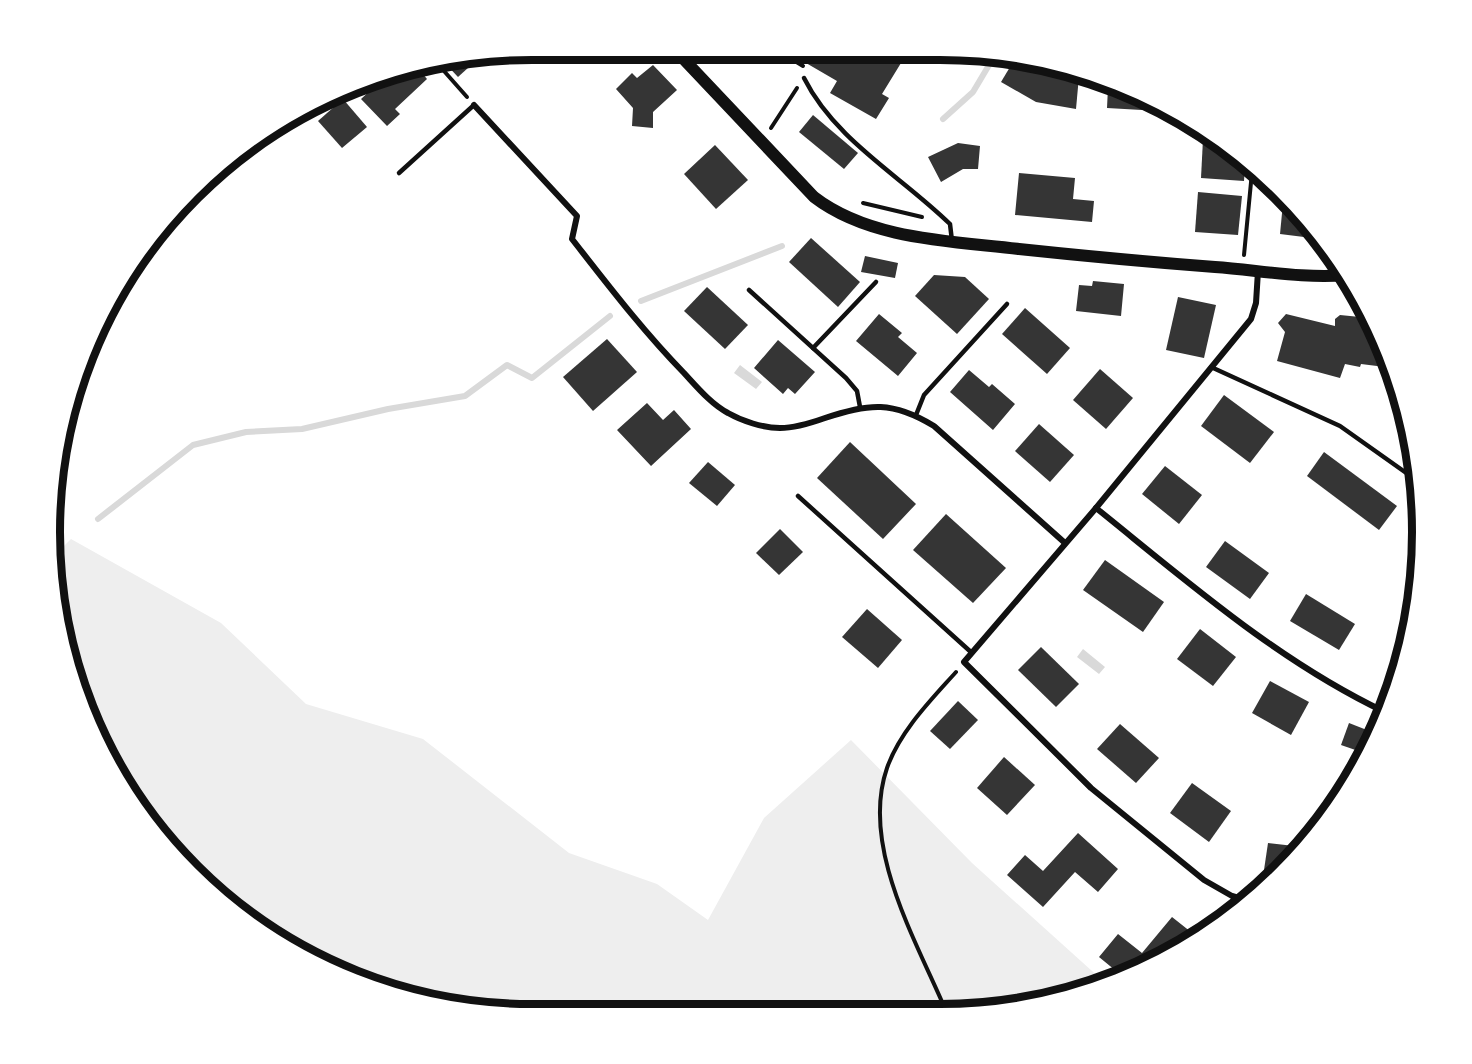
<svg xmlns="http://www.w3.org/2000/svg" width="1472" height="1064" viewBox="0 0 1472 1064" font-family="Commissioner,sans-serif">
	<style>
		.green { fill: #eee }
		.water { fill: #d9d9d9 }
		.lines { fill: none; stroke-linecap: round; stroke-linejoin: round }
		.stream { stroke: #d9d9d9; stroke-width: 6 }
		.building { fill: #353535 }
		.path { stroke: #111; stroke-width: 4 }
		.service { stroke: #111; stroke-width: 4.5 }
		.minor { stroke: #111; stroke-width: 6 }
		.secondary { stroke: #111; stroke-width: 12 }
		.rim { fill: none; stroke: #111; stroke-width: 8 }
	</style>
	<rect width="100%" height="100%" fill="#fff"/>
	<!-- green -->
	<polygon class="green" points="71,539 221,623 306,704 423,739 569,853 657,884 708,920 764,818 851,740 972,863 1102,980 1003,1010 501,1013 407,998 319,965 239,915 169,850 86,717 54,595 54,556"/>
	<!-- water -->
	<g class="water">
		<polygon points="740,365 762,382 756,389 734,373"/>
		<polygon points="1083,649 1105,667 1099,674 1077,657"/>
	</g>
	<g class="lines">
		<!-- stream -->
		<g class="stream">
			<polyline points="943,119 973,92 995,55"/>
			<polyline points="641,301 782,246"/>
			<polyline points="98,519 193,445 246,432 302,429 388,409 465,396 507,365 532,378 610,316"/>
		</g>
	</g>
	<!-- building -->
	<g class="building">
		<polygon points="588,50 616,50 603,63"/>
		<polygon points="798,50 878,50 901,63 882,94 889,98 876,119 830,93 837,81 794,56"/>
		<polygon points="1016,57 1034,59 1079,76 1076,109 1036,102 1001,82"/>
		<polygon points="461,59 469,67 458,77 443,61"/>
		<polygon points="418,65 416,66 427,79 395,109 400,114 387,126 361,99 386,76 407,66"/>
		<polygon points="653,65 677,90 653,112 653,128 632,126 633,108 616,89 632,73 637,78"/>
		<polygon points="1108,87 1140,99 1159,106 1142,110 1107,108"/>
		<polygon points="343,99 367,127 342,148 318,121"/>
		<polygon points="813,115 858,153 844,169 799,132"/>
		<polygon points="1203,139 1213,140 1245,167 1244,181 1201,178"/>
		<polygon points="958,143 980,146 978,169 963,169 941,182 928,157"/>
		<polygon points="715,145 748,180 716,209 684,174"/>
		<polygon points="1019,173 1075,178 1073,199 1094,201 1092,222 1015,215"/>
		<polygon points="1198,192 1242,196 1238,235 1195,232"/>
		<polygon points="1283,203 1290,203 1303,214 1320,239 1280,234"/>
		<polygon points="811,238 860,282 838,307 789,262"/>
		<polygon points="865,256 898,263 895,278 861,272"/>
		<polygon points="934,275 965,277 989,299 957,334 915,296"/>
		<polygon points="1093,281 1124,284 1121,316 1076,311 1079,285 1092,286"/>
		<polygon points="707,287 748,325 725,349 684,311"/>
		<polygon points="1178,297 1216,305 1204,358 1166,350"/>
		<polygon points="1025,308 1070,348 1047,374 1002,334"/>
		<polygon points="879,314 902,333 898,337 917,353 898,376 856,341"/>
		<polygon points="1286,314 1335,326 1335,319 1340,315 1370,318 1393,368 1361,364 1360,367 1345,364 1340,378 1277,361 1285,332 1278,323"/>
		<polygon points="607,339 637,372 593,411 563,377"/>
		<polygon points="778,340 815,372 795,394 788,388 783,394 754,368"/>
		<polygon points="1100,369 1133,398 1106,429 1073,400"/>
		<polygon points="969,370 989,387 992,384 1015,404 993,430 950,392"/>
		<polygon points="1224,395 1274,432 1250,463 1201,426"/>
		<polygon points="647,403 663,420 674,410 691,429 651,466 617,430"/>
		<polygon points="1039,424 1074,455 1050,482 1015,451"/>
		<polygon points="850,442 916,504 883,539 817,478"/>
		<polygon points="1324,452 1397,506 1379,530 1307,476"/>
		<polygon points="708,462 735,485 717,506 689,483"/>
		<polygon points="1165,466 1202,495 1179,524 1142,494"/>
		<polygon points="946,514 1006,568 973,603 913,550"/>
		<polygon points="780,529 803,552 779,575 756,553"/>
		<polygon points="1421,539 1421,563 1413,560"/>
		<polygon points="1225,541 1269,573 1250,599 1206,567"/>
		<polygon points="1105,560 1164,602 1143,632 1083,590"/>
		<polygon points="1306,594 1355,624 1339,650 1290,621"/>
		<polygon points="867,609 902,640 878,668 842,637"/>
		<polygon points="1200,629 1236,657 1213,686 1177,659"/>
		<polygon points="1398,642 1408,645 1402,669 1391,665"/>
		<polygon points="1041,647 1079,684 1056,707 1018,670"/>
		<polygon points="1270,681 1309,702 1291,735 1252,713"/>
		<polygon points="958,701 978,720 950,749 930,731"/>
		<polygon points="1349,723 1377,734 1367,754 1341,745"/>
		<polygon points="1120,724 1159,758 1136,783 1097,749"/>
		<polygon points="1004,757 1035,785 1007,815 977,788"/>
		<polygon points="1192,783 1231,811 1209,842 1170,813"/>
		<polygon points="1078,833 1118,869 1098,892 1075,872 1043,907 1007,875 1025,855 1043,871"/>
		<polygon points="1268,843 1303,847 1279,872 1264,870"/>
		<polygon points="1172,917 1196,936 1153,965 1121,975 1099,957 1118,934 1142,953"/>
	</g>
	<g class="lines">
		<!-- path -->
		<g class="path">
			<polyline points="777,50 803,66"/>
			<polyline points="436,62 467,97"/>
			<polyline points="771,128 797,88"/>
			<polyline points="863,203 922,217"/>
			<polyline points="1244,255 1252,172"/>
			<path d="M946 1011C916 940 860 846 887 768 900 731 931 700 956 672"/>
		</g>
		<!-- service -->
		<g class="service">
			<path d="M804 78C835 140 901 176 950 224L952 241"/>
			<polyline points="399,173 474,105"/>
			<polyline points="749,290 846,378 857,391 860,407"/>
			<polyline points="813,348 876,282"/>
			<polyline points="1211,367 1340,426 1419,482"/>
			<polyline points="916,415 924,395 1007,304"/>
			<polyline points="798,496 972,653"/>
		</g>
		<!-- minor -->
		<g class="minor">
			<path d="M474 105 577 216 572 239C608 285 643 331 684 373 697 387 711 404 728 413 742 421 763 428 780 428 795 428 811 423 825 418 869 403 893 401 934 426L1065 543"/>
			<path d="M1096 508C1188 582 1278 661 1385 712"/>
			<polyline points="1249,901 1232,896 1204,880 1091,788 964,662 1096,508 1251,319 1256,303 1258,271"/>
		</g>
		<!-- secondary -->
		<path class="secondary" d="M675 50 814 197C870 240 952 241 1019 249 1085 256 1149 262 1215 267 1258 270 1304 279 1347 275"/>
	</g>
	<!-- crop -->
	<path d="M0 0H1472V1064H0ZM532 60H940A472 472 0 0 1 1412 532V532A472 472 0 0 1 940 1004H532A472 472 0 0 1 60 532V532A472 472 0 0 1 532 60Z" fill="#fff" fill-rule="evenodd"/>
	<path class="rim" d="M532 60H940A472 472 0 0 1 1412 532V532A472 472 0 0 1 940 1004H532A472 472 0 0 1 60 532V532A472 472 0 0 1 532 60Z"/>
</svg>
